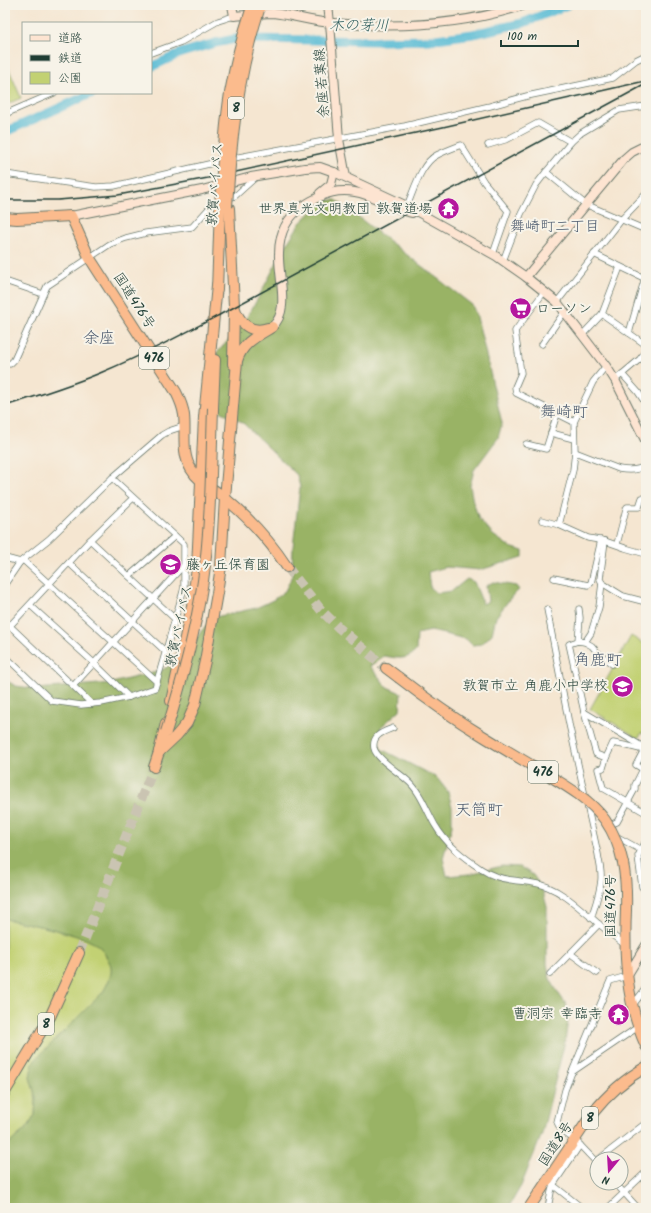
<svg xmlns="http://www.w3.org/2000/svg" width="651" height="1213" viewBox="0 0 651 1213" font-family="Kalam,'Klee One',sans-serif">
	<style>
		.green { fill: #c2d173; stroke: #708754 }
		.forest { fill: #99b365; stroke: #5c784c }
		.lines { fill: none; stroke-linecap: round; stroke-linejoin: round }
		.river { stroke: #55bad4; stroke-width: 9 }
		.highway-tunnel { stroke: #cac4b2; stroke-width: 10; stroke-dasharray: 10 5; stroke-linecap: butt }
		.street-casing { stroke: #6a786b; stroke-width: 7 }
		.secondary-casing { stroke: #6a786b; stroke-width: 10 }
		.highway-casing { stroke: #6a786b; stroke-width: 12 }
		.street { stroke: #fff; stroke-width: 5.5 }
		.secondary { stroke: #fde4d1; stroke-width: 8 }
		.highway { stroke: #fbbb8d; stroke-width: 10 }
		.rail { stroke: #1f3d34; stroke-width: 1.5 }
		.highway-bridge-casing { stroke: #6a786b; stroke-width: 12; stroke-linecap: butt }
		.highway-bridge { stroke: #fbbb8d; stroke-width: 10 }
		.labels { text-anchor: middle; dominant-baseline: central; stroke-width: 4; stroke-linejoin: round; paint-order: stroke }
		.shield { fill: #f7f3e8; stroke: #60746a; stroke-width: 1 }
		.shield-label { font-size: 13px; font-weight: bold; fill: #1f3d34 }
		.street-label { font-size: 14px; fill: #1f3d34; stroke: #f7f3e8 }
		.poi-label { font-size: 14px; fill: #1f3d34; stroke: #f7f3e8; text-anchor: end }
		.water-label { font-size: 15px; font-style: italic; fill: #2c5c5c; stroke: #f7f3e8 }
		.neighbourhood-label { font-size: 15px; fill: #505e71; stroke: #f7f3e8 }
		.quarter-label { font-size: 16px; fill: #505e71; stroke: #f7f3e8 }
	</style>
	<rect width="100%" height="100%" fill="#f7f3e8"/>
	<filter id="ink" filterUnits="userSpaceOnUse"><feTurbulence type="fractalNoise" baseFrequency=".025" numOctaves="2"/><feDisplacementMap in="SourceGraphic" scale="8" xChannelSelector="R" yChannelSelector="G"/><feConvolveMatrix kernelMatrix="1 2 1 2 8 2 1 2 1" color-interpolation-filters="sRGB"/></filter>
	<filter id="wash" filterUnits="userSpaceOnUse"><feTurbulence type="fractalNoise" baseFrequency=".012" numOctaves="4" result="noise"/><feDisplacementMap in="SourceGraphic" scale="16" xChannelSelector="R" yChannelSelector="G"/><feGaussianBlur stdDeviation="0.9" result="paint"/><feColorMatrix in="noise" values="0 0 0 0 0 0 0 0 0 0 0 0 0 0 0 0 0 1.4 0 .05"/><feComposite in="paint" operator="in"/></filter>
	<g filter="url(#wash)">
		<rect width="100%" height="100%" fill="#f5e6d1"/>
		<!-- green -->
		<g class="green">
			<polygon points="5,60 21,98 5,105"/>
			<polygon points="631,636 646,645 646,735 642,733 638,738 590,709"/>
			<path d="M5 919C26 923 85 934 100 947 102 949 110 962 111 966 113 974 107 985 103 992L33 1062 30 1077 36 1098 35 1115 28 1127 5 1147Z"/>
		</g>
		<!-- forest -->
		<path class="forest" d="M324 200H336L472 305 477 317 502 423 498 438 474 470 470 486 473 502 479 519 493 535 510 547 523 551V557L480 570 446 567 428 572 430 587 437 593 452 591 467 579 474 582 483 604 488 601 486 586 493 582 516 586 519 590 512 596 496 617 492 634 482 644 472 645 466 639 431 631 417 634 416 651C406 661 397 658 384 656L370 666 387 687 401 693 400 710 381 727 377 738 381 749 437 778 448 792 452 807V826L443 858 447 876 469 874 502 866 520 867 533 875 542 888 547 907V964L550 979 557 991 565 1003 569 1013 565 1041 542 1134 521 1186 508 1208H5V1147L28 1127 35 1115 36 1098 30 1077 33 1062 103 992C107 985 113 974 111 966 110 962 102 949 100 947 85 934 26 923 5 919V680L16 686 37 689 112 683 160 671 178 661 193 644 202 630 215 617 256 608 273 600 285 591 292 576 293 547 300 487 297 475 242 422 220 411 209 399 214 356 242 325 257 300 285 247 300 223Z"/>
		<g class="lines">
			<!-- river -->
			<g class="river">
				<polyline points="151,67 181,53 215,43 235,39 381,41 429,40 473,34 523,23 567,5"/>
				<polyline points="5,132 93,93"/>
			</g>
		</g>
	</g>
	<g filter="url(#ink)">
		<g class="lines">
			<!-- highway-tunnel -->
			<g class="highway-tunnel">
				<polyline points="287,567 321,610 339,628 386,668"/>
				<polyline points="79,953 154,767"/>
			</g>
			<defs>
				<g id="street">
					<polyline points="151,53 181,42 218,21 234,16"/>
					<polyline points="646,106 619,110 581,133 571,142 546,172 585,204 646,230"/>
					<polyline points="5,114 54,93"/>
					<polyline points="488,145 508,139 538,123 571,142"/>
					<polyline points="5,174 96,187 114,186 239,157 405,126 490,106 527,96 613,78 636,60 646,55"/>
					<path d="M407 206C414 190 421 163 437 155 445 151 453 148 461 145L484 182 508 211 493 254"/>
					<polyline points="594,254 646,279"/>
					<polyline points="503,261 521,214 536,185 546,172"/>
					<polyline points="5,281 43,294"/>
					<polyline points="544,292 515,331 521,373 515,387 516,393 574,422"/>
					<polyline points="557,302 622,219 646,194"/>
					<polyline points="602,314 646,345"/>
					<polyline points="629,333 646,274"/>
					<polyline points="583,334 602,314 620,267"/>
					<polyline points="542,344 565,311"/>
					<polyline points="5,363 10,364 14,360 47,286 110,244 126,238 146,233 192,227 213,204 235,196 256,177"/>
					<polyline points="606,366 593,382 574,422 575,452 573,470 559,525 588,538 605,541 625,548 646,554"/>
					<polyline points="622,374 638,392 646,404"/>
					<polyline points="615,380 640,359 646,350"/>
					<polyline points="551,433 574,439"/>
					<polyline points="526,444 546,449 557,414"/>
					<path d="M575 452 619 469C629 471 638 471 646 465"/>
					<polyline points="542,520 559,525"/>
					<polyline points="90,540 175,619"/>
					<polyline points="617,544 626,509 627,507 639,507 642,498"/>
					<polyline points="5,558 20,562"/>
					<polyline points="23,560 157,682"/>
					<polyline points="69,563 166,652"/>
					<polyline points="129,576 175,536"/>
					<polyline points="554,578 588,585 591,583 601,540"/>
					<polyline points="602,583 623,596 646,602"/>
					<polyline points="5,584 20,562 49,539 112,478 162,435 169,431 184,426"/>
					<polyline points="30,605 94,663 129,697"/>
					<path d="M547 609 569 724 598 854C599 862 602 871 601 880 600 893 595 906 591 918"/>
					<polyline points="10,626 92,704"/>
					<polyline points="5,631 90,540 133,498"/>
					<polyline points="578,641 580,618 579,609"/>
					<polyline points="585,642 591,633 599,607 602,583 600,579 605,541"/>
					<polyline points="5,656 52,701 81,705 101,703 129,697 155,688 184,588 184,544 112,478"/>
					<polyline points="612,664 597,652 592,646 585,642 578,641 569,644 584,712 596,754 606,758 603,768 598,769 603,788 646,813"/>
					<polyline points="73,686 185,564"/>
					<polyline points="584,712 645,748 636,765 646,771"/>
					<path d="M393 728C383 732 372 735 374 748 376 759 400 773 408 781 420 791 427 811 435 825 446 844 463 857 481 869 490 875 501 879 512 880 524 882 536 882 548 887 565 894 577 906 592 918 603 928 614 936 625 945"/>
					<polyline points="606,758 613,743 628,746 644,750"/>
					<polyline points="646,841 638,856 642,887 646,890"/>
					<polyline points="641,850 614,835 612,824 617,822 635,789 635,785 643,769"/>
					<polyline points="571,954 597,973"/>
					<polyline points="550,974 599,924"/>
					<polyline points="632,1006 646,988"/>
					<polyline points="637,1023 646,1016"/>
					<polyline points="572,1072 638,1027"/>
					<polyline points="572,1138 561,1130 557,1122 565,1090 572,1072 610,981 627,976"/>
					<polyline points="578,1143 597,1163"/>
					<polyline points="599,1159 646,1123"/>
					<polyline points="615,1183 638,1208"/>
					<polyline points="553,1185 582,1208"/>
					<polyline points="548,1208 551,1192 553,1185 580,1145"/>
					<polyline points="608,1208 646,1172"/>
				</g>
				<g id="secondary">
					<path d="M232 5 234 16C247 15 260 13 273 13 293 15 313 22 333 23 398 29 463 25 525 5"/>
					<polyline points="328,5 330,23 339,139 346,177"/>
					<polyline points="320,193 331,184 334,172"/>
					<polyline points="71,216 202,190 251,177 305,168 320,167 334,172 407,206 496,256 526,277 557,302 606,366 615,380 646,442"/>
					<polyline points="526,277 624,159 632,152 646,145"/>
					<path d="M272 327C303 299 248 236 311 201 326 193 338 189 355 192 369 194 382 202 395 207 400 210 406 211 412 213"/>
					<polyline points="627,976 646,945"/>
				</g>
				<g id="highway">
					<path d="M229 208 234 306C239 323 250 334 268 328"/>
					<path d="M5 218 17 219 71 216 89 257 176 392C180 400 183 407 184 415 186 433 181 453 191 469 199 483 215 489 226 499 250 519 270 541 287 567"/>
					<polyline points="217,290 220,207"/>
					<polyline points="233,364 234,310"/>
					<polyline points="213,408 215,360"/>
					<polyline points="386,668 398,677"/>
					<polyline points="171,701 192,606 197,568 204,417 217,285"/>
					<polyline points="159,752 166,723"/>
					<path d="M159 752 177 735 187 723 195 705 205 661 217 593 221 566 225 498 237 361C242 343 257 336 272 327"/>
					<polyline points="154,767 161,746"/>
					<path d="M626 910C624 957 626 1002 646 1046"/>
					<polyline points="5,1092 50,1017 79,953"/>
					<path d="M529 1208 592 1114C607 1095 625 1079 646 1067"/>
				</g>
			</defs>
			<!-- street casing -->
			<use href="#street" class="street-casing"/>
			<!-- secondary casing -->
			<use href="#secondary" class="secondary-casing"/>
			<!-- highway casing -->
			<use href="#highway" class="highway-casing"/>
			<!-- street -->
			<use href="#street" class="street"/>
			<!-- secondary -->
			<use href="#secondary" class="secondary"/>
			<!-- highway -->
			<use href="#highway" class="highway"/>
			<!-- rail -->
			<g class="rail">
				<polyline points="5,200 58,200 118,195 208,178 443,127 645,81"/>
				<path d="M5 406C37 396 69 386 100 373 144 355 185 333 227 311L646 84"/>
			</g>
			<defs>
				<g id="highway-bridge">
					<path d="M220 207C222 169 224 131 230 93 235 65 242 37 251 10"/>
					<path d="M227 207C231 140 238 75 259 10"/>
					<path d="M398 677C425 698 453 718 483 736 501 747 519 758 538 769 561 783 588 797 605 820 624 848 627 877 626 910"/>
					<path d="M166 732C182 682 195 633 203 581 211 524 211 466 213 408"/>
				</g>
			</defs>
			<!-- highway-bridge casing -->
			<use href="#highway-bridge" class="highway-bridge-casing"/>
			<!-- highway-bridge -->
			<use href="#highway-bridge" class="highway-bridge"/>
		</g>
	</g>
	<!-- icons -->
	<defs>
		<symbol id="temple-disc" viewBox="-11 -11 22 22"><circle r="9.5" fill="#b5179e" stroke="#f7f3e8"/><path d="M0-6L5-2H3V0L6.5 2.5H4V6H1.5V3h-3V6H-4V2.5H-6.5L-3 0V-2H-5Z" fill="#fff"/></symbol>
		<symbol id="supermarket-disc" viewBox="-11 -11 22 22"><circle r="9.5" fill="#b5179e" stroke="#f7f3e8"/><path d="M-6-5.5h2.5l.6 2H6L4.5 2H-2.5L-4.4-4H-6ZM-1.5 3.2a1.3 1.3 0 1 0 .1 0ZM3 3.2a1.3 1.3 0 1 0 .1 0Z" fill="#fff"/></symbol>
		<symbol id="school-disc" viewBox="-11 -11 22 22"><circle r="9.5" fill="#b5179e" stroke="#f7f3e8"/><path d="M0-5L7-2L0 1L-7-2ZM-4 1L0 2.5L4 1V4Q0 6-4 4Z" fill="#fff"/></symbol>
	</defs>
	<g fill-rule="evenodd">
		<use href="#temple-disc" x="436" y="196" width="25" height="25"/>
		<use href="#supermarket-disc" x="508" y="296" width="25" height="25"/>
		<use href="#school-disc" x="158" y="552" width="25" height="25"/>
		<use href="#school-disc" x="610" y="674" width="25" height="25"/>
		<use href="#temple-disc" x="606" y="1002" width="25" height="25"/>
	</g>
	<g class="labels">
		<!-- shield labels -->
		<g class="shield">
			<rect x="228" y="97" width="16" height="22" rx="3"/>
			<rect x="139" y="347" width="30" height="22" rx="3"/>
			<rect x="528" y="761" width="30" height="22" rx="3"/>
			<rect x="38" y="1013" width="16" height="22" rx="3"/>
			<rect x="582" y="1107" width="16" height="22" rx="3"/>
		</g>
		<g class="shield-label">
			<text x="236" y="108">8</text>
			<text x="154" y="358">476</text>
			<text x="543" y="772">476</text>
			<text x="46" y="1024">8</text>
			<text x="590" y="1118">8</text>
		</g>
		<!-- street labels -->
		<g class="street-label">
			<text transform="translate(322 83) rotate(-94)">余座若葉線</text>
			<text transform="translate(215 184) rotate(-86)">敦賀バイパス</text>
			<text transform="translate(134 301) rotate(57)">国道476号</text>
			<text transform="translate(179 626) rotate(-78)">敦賀バイパス</text>
			<text transform="translate(611 906) rotate(-90)">国道476号</text>
			<text transform="translate(556 1144) rotate(-57)">国道8号</text>
		</g>
		<!-- poi labels -->
		<g class="poi-label">
			<text x="432" y="209">世界真光文明教団 敦賀道場</text>
			<text x="536" y="309" text-anchor="start">ローソン</text>
			<text x="186" y="565" text-anchor="start">藤ヶ丘保育園</text>
			<text x="608" y="686">敦賀市立 角鹿小中学校</text>
			<text x="602" y="1014">曹洞宗 幸臨寺</text>
		</g>
		<!-- water labels -->
		<g class="water-label">
			<text x="359" y="26">木の芽川</text>
		</g>
		<!-- neighbourhood labels -->
		<g class="neighbourhood-label">
			<text x="555" y="227">舞崎町二丁目</text>
		</g>
		<!-- quarter labels -->
		<g class="quarter-label">
			<text x="99" y="338">余座</text>
			<text x="564" y="412">舞崎町</text>
			<text x="598" y="660">角鹿町</text>
			<text x="479" y="810">天筒町</text>
		</g>
	</g>
	<!-- margin -->
	<rect width="651" height="1213" fill="none" stroke="#f7f3e8" stroke-width="20"/>
	<!-- legend -->
	<rect x="22" y="22" width="130" height="72" fill="#f7f3e8" stroke="#a1aaa0"/>
	<rect x="30" y="35" width="20" height="6" fill="#fde4d1" stroke="#a1aaa0"/>
	<text x="58" y="42" font-size="12" fill="#1f3d34">道路</text>
	<rect x="30" y="55" width="20" height="6" fill="#1f3d34" stroke="#a1aaa0"/>
	<text x="58" y="62" font-size="12" fill="#1f3d34">鉄道</text>
	<rect x="30" y="72" width="20" height="12" fill="#c2d173" stroke="#a1aaa0"/>
	<text x="58" y="82" font-size="12" fill="#1f3d34">公園</text>
	<!-- north arrow -->
	<g transform="translate(609 1171) rotate(198)"><circle r="19" fill="#f7f3e8" stroke="#a1aaa0"/>
	<path d="M0-3L7 15L0 10L-7 15Z" fill="#b5179e"/>
	<text y="-6" font-size="11" font-weight="bold" text-anchor="middle" fill="#1f3d34">N</text>
	</g>
	<!-- scale -->
	<path d="M501 40v6h77v-6" fill="none" stroke="#1f3d34" stroke-width="2"/>
	<text x="507" y="40" font-size="12" fill="#1f3d34" stroke="#f7f3e8" stroke-width="3" paint-order="stroke">100 m</text>
</svg>
